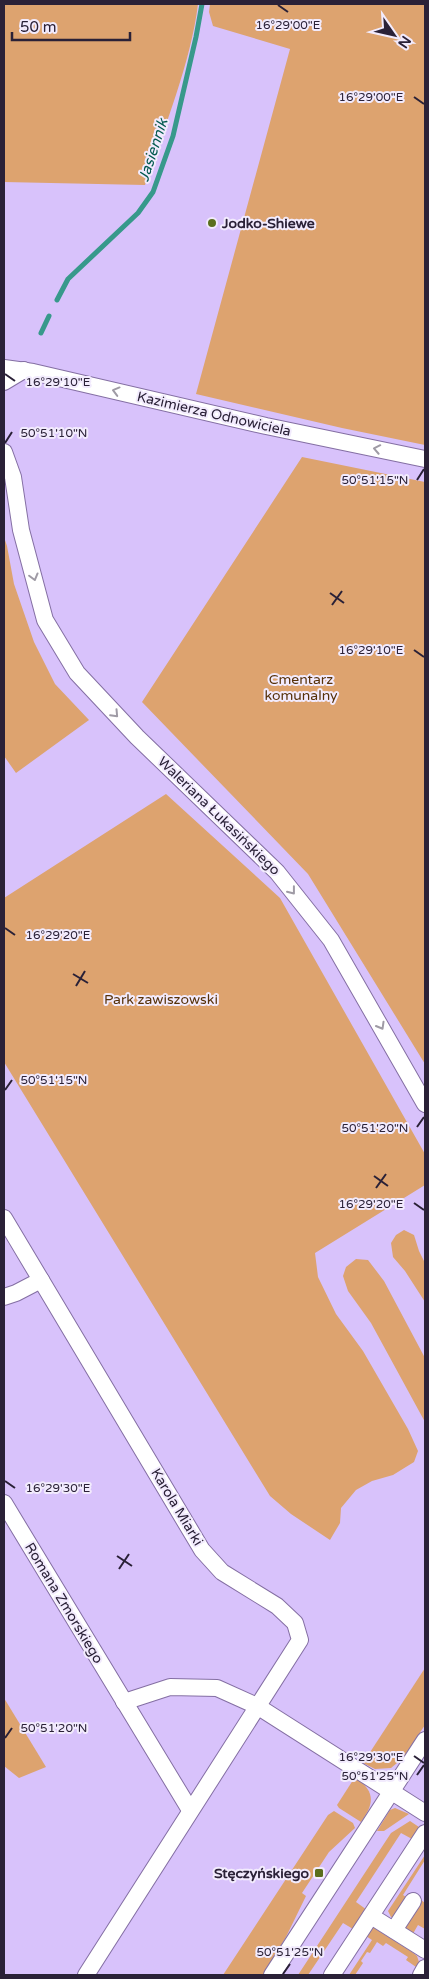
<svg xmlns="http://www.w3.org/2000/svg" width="429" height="1979" viewBox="0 0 429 1979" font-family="'Varela Round',sans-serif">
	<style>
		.green { fill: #dda36f }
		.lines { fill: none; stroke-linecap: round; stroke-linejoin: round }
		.stream { stroke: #37998b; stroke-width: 5 }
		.minor-casing { stroke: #846fa3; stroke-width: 18 }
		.minor { stroke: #fff; stroke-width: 16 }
		.oneway { stroke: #9f9ba5 }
		.ticks { fill: none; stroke: #2a2137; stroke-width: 2 }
		.poi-dot { fill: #5a6e1d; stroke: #f2ebfd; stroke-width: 2 }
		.labels { text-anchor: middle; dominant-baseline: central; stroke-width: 4; stroke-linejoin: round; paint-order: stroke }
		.poi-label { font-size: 14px; font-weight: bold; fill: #2a2137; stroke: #f2ebfd; text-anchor: start }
		.street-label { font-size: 14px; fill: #2a2137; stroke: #f2ebfd }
		.park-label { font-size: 14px; fill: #563109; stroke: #f2ebfd }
		.water-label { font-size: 15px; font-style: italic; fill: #02594f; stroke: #f2ebfd }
		.ticks-label { font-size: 12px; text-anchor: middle; fill: #2a2137; stroke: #f2ebfd; stroke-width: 4; stroke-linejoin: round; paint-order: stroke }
	</style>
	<rect width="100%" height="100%" fill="#d8c2fb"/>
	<!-- green -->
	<g class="green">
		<path d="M4 4H198C191 62 164 128 145 185L4 182Z"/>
		<polygon points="210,4 425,4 425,445 342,428 196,394 290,49 213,26 209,12"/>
		<polygon points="302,457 425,482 425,1064 308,874 142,702"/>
		<polygon points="4,537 7,546 14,584 34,642 55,684 89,720 16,773 4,756"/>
		<polygon points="166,794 280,898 425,1154 425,1185 315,1253 318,1277 336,1314 363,1351 408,1429 418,1451 414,1462 393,1475 372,1481 356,1490 341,1508 340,1523 330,1540 291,1514 270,1496 4,1062 4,898"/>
		<polygon points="404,1230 414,1235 419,1251 425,1263 425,1302 405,1271 393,1257 391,1243 396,1235"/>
		<polygon points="356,1259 368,1260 384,1281 425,1358 425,1422 371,1323 348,1291 343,1276 346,1267"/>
		<polygon points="425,1668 425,1725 403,1758 391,1768 375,1769 363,1763"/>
		<polygon points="4,1698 46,1767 19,1778 4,1766"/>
		<path d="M355 1777C375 1791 375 1803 361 1822L339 1808 337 1805Z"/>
		<polygon points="395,1808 409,1814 384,1831 377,1831 390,1810"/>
		<polygon points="334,1811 353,1823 355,1828 329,1852 302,1893 306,1896 286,1937 263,1975 223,1975 328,1815"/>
		<polygon points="410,1821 419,1827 412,1839 401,1833 356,1902 367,1910 353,1929 343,1923 308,1975 298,1975 391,1833"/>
		<polygon points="425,1855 425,1860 403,1895 406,1897 400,1911 393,1917 391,1917 388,1911"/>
		<path d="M421 1900 425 1903V1929L418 1925 411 1937C398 1924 413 1912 421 1900Z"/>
		<polygon points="371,1926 412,1952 417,1956 419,1962 416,1967 406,1960 408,1957 386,1943 383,1946 377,1942 370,1953 367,1952 361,1961 363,1963 355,1975 349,1975 372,1940 363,1934"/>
	</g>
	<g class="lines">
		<!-- stream -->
		<g class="stream">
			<polyline points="57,300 68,279 138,213 153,192 173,136 196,37 202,4"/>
			<polyline points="41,333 49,316"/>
		</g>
		<defs>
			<g id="minor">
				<polyline points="4,368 33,372 266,426 425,459"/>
				<polyline points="4,382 24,370"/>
				<polyline points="4,452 13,477 21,530 45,620 77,673 137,737 277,872 331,940 425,1104"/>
				<polyline points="4,1218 202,1550 222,1572 277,1606 295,1623 300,1640 86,1975"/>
				<polyline points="4,1297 16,1293 41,1280"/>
				<polyline points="4,1503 190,1810"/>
				<polyline points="124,1702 170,1687 217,1688 257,1706 425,1813"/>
				<polyline points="371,1916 425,1950"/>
				<polyline points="394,1930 413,1901"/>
				<polyline points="272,1975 425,1740"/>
				<polyline points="332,1975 425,1833"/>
				<polyline points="421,1975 425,1968"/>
			</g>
		</defs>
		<!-- minor casing -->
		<use href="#minor" class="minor-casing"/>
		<!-- minor -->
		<use href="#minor" class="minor"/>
	</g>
	<!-- one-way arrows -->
	<defs><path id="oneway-chevron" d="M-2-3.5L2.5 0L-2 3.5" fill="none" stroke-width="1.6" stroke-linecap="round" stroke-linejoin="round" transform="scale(1.25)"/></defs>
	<g class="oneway">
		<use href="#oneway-chevron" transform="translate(116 391) rotate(-165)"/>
		<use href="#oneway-chevron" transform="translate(377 449) rotate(-169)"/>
		<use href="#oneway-chevron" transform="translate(34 577) rotate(75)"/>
		<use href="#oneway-chevron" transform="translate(115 714) rotate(47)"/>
		<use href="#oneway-chevron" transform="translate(292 891) rotate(52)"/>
		<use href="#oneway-chevron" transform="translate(381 1026) rotate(60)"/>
	</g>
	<!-- ticks -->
	<path class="ticks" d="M278 5 288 12M414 97 424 104M5 374 15 381M5 443 12 432M417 480 424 469M330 593 344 603M332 605 342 591M414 650 424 657M5 928 15 935M73 974 88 983M76 986 85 971M5 1090 12 1080M417 1127 424 1117M374 1176 388 1186M376 1188 386 1174M414 1203 424 1210M5 1481 15 1488M117 1556 132 1566M119 1569 129 1554M5 1738 12 1728M414 1756 424 1763M417 1775 424 1765M283 1974 290 1964"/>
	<!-- markers -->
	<g class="poi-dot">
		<circle cx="212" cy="223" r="5"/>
		<rect x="314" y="1868" width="10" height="10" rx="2.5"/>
	</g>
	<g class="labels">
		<!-- poi labels -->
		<g class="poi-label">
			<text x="222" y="223">Jodko-Shiewe</text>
			<text x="309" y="1873" text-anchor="end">Stęczyńskiego</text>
		</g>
		<!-- street labels -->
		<g class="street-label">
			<text transform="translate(214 414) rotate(13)">Kazimierza Odnowiciela</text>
			<text transform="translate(219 816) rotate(44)">Waleriana Łukasińskiego</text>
			<text transform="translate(177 1507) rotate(59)">Karola Miarki</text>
			<text transform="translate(64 1603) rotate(59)">Romana Zmorskiego</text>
		</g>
		<!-- park labels -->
		<g class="park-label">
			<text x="301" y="679">Cmentarz<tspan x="301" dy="16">komunalny</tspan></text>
			<text x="161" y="999">Park zawiszowski</text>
		</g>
		<!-- water labels -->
		<g class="water-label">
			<text transform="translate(153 150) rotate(-72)">Jasiennik</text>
		</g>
	</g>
	<g class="ticks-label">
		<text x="288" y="29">16°29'00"E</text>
		<text x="371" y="101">16°29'00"E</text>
		<text x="58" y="386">16°29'10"E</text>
		<text x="54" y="437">50°51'10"N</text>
		<text x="375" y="484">50°51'15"N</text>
		<text x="371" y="654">16°29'10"E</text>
		<text x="58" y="939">16°29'20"E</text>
		<text x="54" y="1084">50°51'15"N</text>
		<text x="375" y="1132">50°51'20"N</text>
		<text x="371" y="1208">16°29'20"E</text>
		<text x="58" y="1492">16°29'30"E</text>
		<text x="54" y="1732">50°51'20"N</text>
		<text x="371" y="1761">16°29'30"E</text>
		<text x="375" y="1780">50°51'25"N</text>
		<text x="290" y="1956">50°51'25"N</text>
	</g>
	<!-- border -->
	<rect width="429" height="1979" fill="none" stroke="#2a2137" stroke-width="10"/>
	<!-- north arrow -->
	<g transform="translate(394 35) rotate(124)" stroke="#f2ebfd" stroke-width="4" paint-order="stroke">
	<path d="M0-4L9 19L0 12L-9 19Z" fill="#2a2137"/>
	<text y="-8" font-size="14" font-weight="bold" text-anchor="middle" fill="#2a2137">N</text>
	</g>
	<!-- scale -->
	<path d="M12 32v8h118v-8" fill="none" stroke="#2a2137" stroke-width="2.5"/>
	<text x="20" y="32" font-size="15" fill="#2a2137" stroke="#f2ebfd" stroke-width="4" paint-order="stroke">50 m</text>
</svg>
